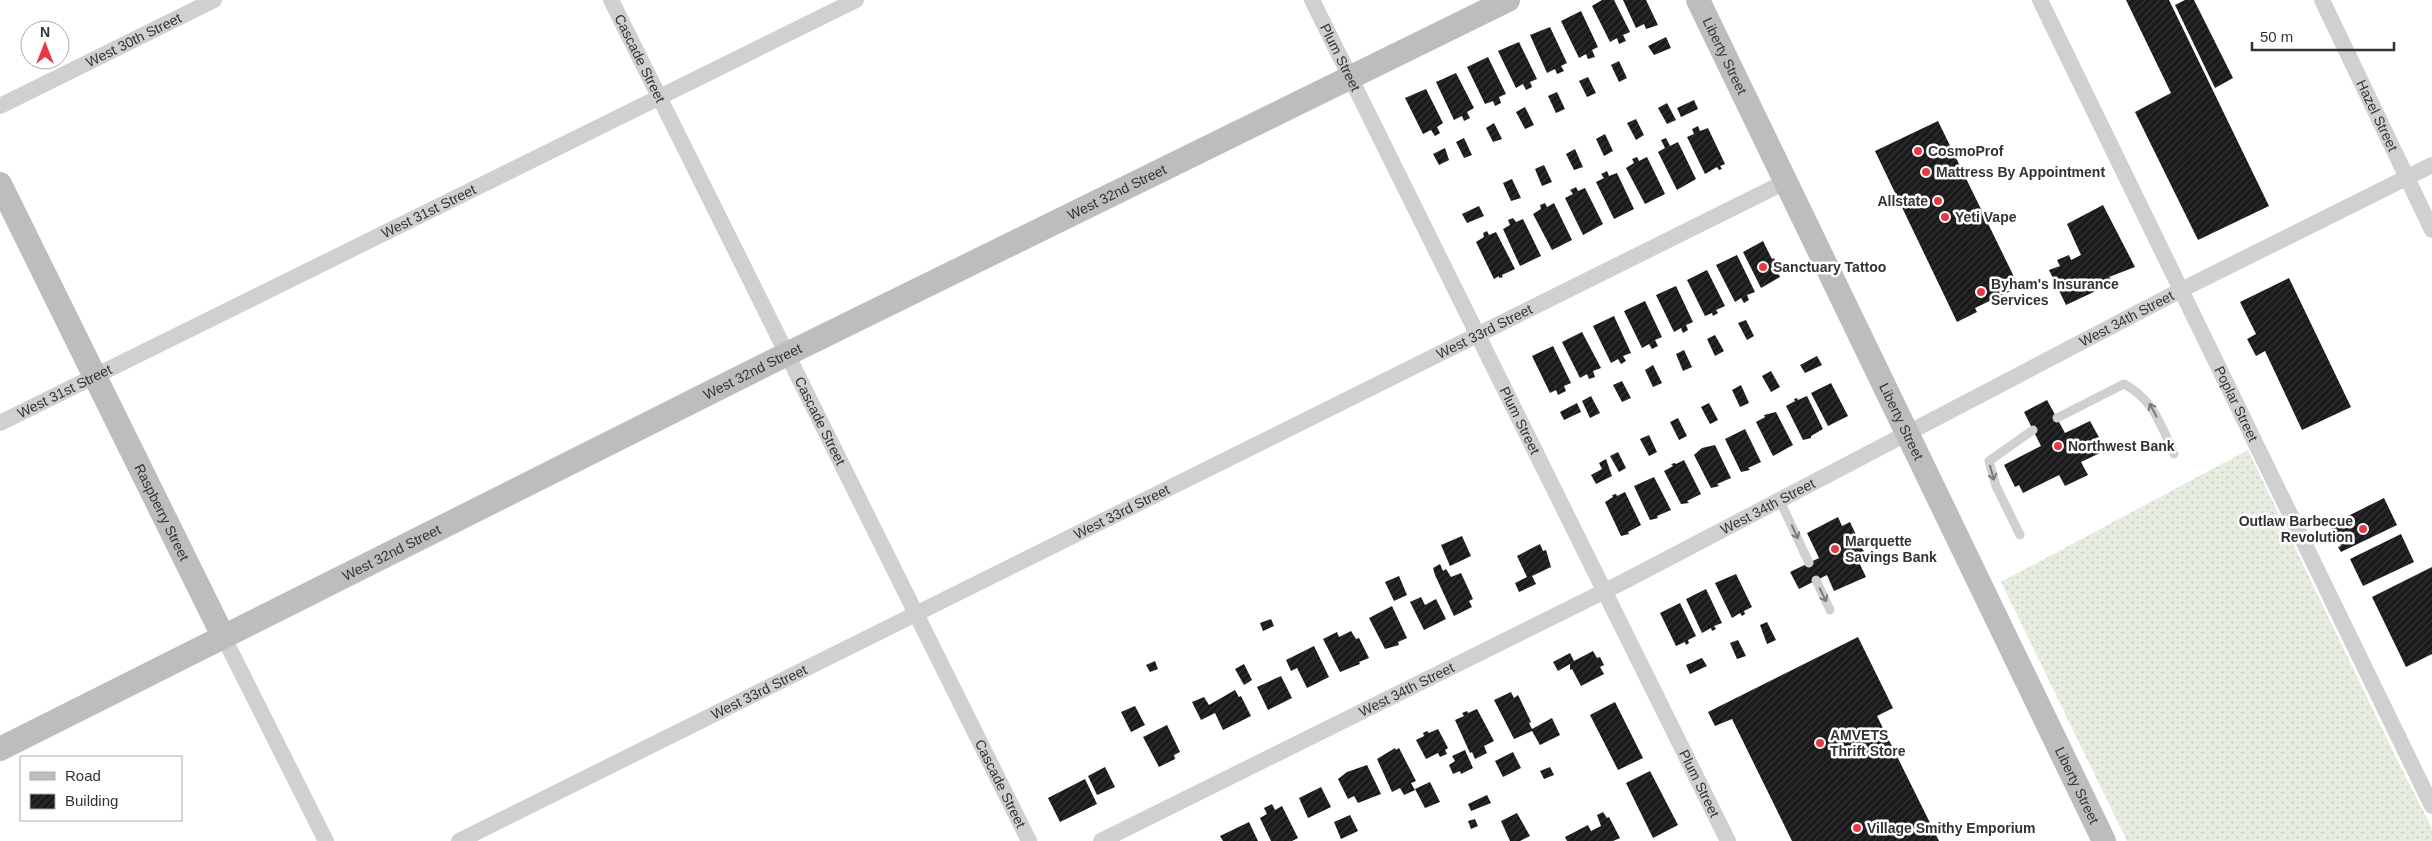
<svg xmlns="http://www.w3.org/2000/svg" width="2432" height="841" viewBox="0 0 2432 841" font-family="Arial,sans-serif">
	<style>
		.grass { fill: url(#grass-dots) }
		.building { fill: url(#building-hatch) }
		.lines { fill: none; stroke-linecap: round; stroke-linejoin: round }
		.lane { stroke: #d0d0d0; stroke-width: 9 }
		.street { stroke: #d0d0d0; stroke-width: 16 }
		.secondary { stroke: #bdbdbd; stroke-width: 24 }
		.oneway { stroke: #7a7a7a }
		.poi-dot { fill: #e63946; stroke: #fff; stroke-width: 2 }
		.labels { text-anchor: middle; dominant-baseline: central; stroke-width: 5; stroke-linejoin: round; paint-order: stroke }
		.street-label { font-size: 14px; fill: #333; stroke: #fff }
		.poi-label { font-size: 14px; font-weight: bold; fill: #333; stroke: #fff; text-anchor: start }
	</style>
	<defs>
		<pattern id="grass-dots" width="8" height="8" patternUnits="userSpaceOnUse" patternTransform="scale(1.25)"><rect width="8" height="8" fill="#e6ecdf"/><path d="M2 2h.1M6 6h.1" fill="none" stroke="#c6cbc0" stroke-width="1.8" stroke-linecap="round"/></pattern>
		<pattern id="building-hatch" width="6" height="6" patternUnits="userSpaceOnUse" patternTransform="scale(1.25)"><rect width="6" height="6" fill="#1a1a1a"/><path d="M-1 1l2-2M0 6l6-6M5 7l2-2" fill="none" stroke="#333"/></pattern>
	</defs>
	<rect width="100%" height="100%" fill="#fff"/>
	<!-- grass -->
	<polygon class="grass" points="2248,450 2401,768 2432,828 2432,841 2127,841 2001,582"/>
	<!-- building -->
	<g class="building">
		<polygon points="1602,0 1614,0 1630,32 1623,35 1626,41 1619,44 1617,38 1610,42 1592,6"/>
		<polygon points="1623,0 1646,0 1658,25 1646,29 1644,24 1636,28"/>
		<polygon points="2126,0 2169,0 2269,206 2198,240 2135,112 2171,93"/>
		<polygon points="2185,0 2194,0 2233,78 2215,88 2175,5"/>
		<polygon points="1581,11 1598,47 1592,50 1595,57 1588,59 1586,54 1579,58 1561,21"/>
		<polygon points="1550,27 1567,63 1561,66 1564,71 1557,74 1555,69 1547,73 1530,35"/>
		<polygon points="1666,37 1671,48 1654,55 1648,46"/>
		<polygon points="1519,42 1537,79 1530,82 1532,87 1526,90 1523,84 1516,88 1498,51"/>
		<polygon points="1488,57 1506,94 1499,97 1501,103 1495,106 1493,101 1485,104 1467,67"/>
		<polygon points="1619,61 1627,78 1619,82 1611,65"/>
		<polygon points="1456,73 1474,108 1467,112 1470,118 1464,121 1462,116 1454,120 1436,82"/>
		<polygon points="1588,77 1596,93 1587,97 1579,81"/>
		<polygon points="1426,89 1443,123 1437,127 1440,133 1435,136 1431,130 1423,134 1405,98"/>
		<polygon points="1557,92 1565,109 1556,113 1548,96"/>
		<polygon points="1694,100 1698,109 1681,117 1677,108"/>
		<polygon points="1667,103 1676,120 1667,124 1658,108"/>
		<polygon points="1525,107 1534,125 1525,129 1516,112"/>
		<polygon points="1636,119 1644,135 1636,140 1627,123"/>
		<polygon points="1938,121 2019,287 1975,308 1977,312 1957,322 1875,151"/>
		<polygon points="1494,123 1502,139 1493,142 1486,128"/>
		<polygon points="1698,126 1700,131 1708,128 1725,164 1720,166 1722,169 1719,170 1717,167 1705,174 1687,137 1694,134 1692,129"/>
		<polygon points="1605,134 1613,151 1604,156 1596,139"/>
		<polygon points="1464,138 1472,155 1464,158 1456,142"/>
		<polygon points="1666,138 1670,146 1678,142 1696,179 1677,190 1658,152 1665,148 1661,140"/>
		<polygon points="1445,148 1449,160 1439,165 1433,154"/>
		<polygon points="1575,149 1583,167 1574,170 1566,154"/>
		<polygon points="1637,157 1639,161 1647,157 1665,194 1645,204 1626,168 1634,163 1632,159"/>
		<polygon points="1544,165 1552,182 1542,186 1535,169"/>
		<polygon points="1607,171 1609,176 1617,173 1634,209 1614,219 1596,182 1604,178 1601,174"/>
		<polygon points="1512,179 1521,198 1511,201 1503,183"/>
		<polygon points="1576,187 1578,191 1585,188 1603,224 1583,235 1565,198 1573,194 1570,190"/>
		<polygon points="1545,203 1547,207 1554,203 1572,240 1552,250 1533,214 1541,209 1540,205"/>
		<polygon points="2103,205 2135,267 2109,277 2111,280 2096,285 2098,290 2066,305 2049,270 2060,266 2057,260 2069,255 2071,260 2081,255 2067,224"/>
		<polygon points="1479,206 1484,216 1467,223 1462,214"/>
		<polygon points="1513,218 1516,222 1523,219 1541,256 1520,266 1503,229 1510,225 1508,220"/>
		<polygon points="1487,231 1489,235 1496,232 1515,269 1502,275 1503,277 1499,278 1499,276 1494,279 1476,242 1484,237 1483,233"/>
		<polygon points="1763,241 1772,259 1774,258 1777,265 1775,266 1780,277 1761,288 1743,252"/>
		<polygon points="1737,255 1755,292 1747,295 1749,300 1744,303 1741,298 1735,302 1716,265"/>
		<polygon points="1707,270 1725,306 1716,310 1718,313 1713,316 1712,313 1705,316 1687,280"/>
		<polygon points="2289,278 2351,407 2302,430 2265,351 2256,356 2247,339 2256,334 2240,302"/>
		<polygon points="1676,286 1693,322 1686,325 1688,330 1683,333 1681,328 1674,332 1656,295"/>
		<polygon points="1645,301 1662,337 1655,340 1658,346 1652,349 1649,344 1642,348 1624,311"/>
		<polygon points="1614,316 1631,353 1623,356 1626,361 1621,364 1618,359 1611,363 1593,326"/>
		<polygon points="1746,320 1754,336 1747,340 1738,323"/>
		<polygon points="1582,332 1601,368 1593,371 1595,377 1589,379 1587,374 1580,378 1562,342"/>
		<polygon points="1715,335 1724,351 1715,356 1707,339"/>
		<polygon points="1553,346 1571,383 1564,386 1566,391 1558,395 1556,390 1550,393 1532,356"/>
		<polygon points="1684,350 1692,367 1683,371 1676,354"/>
		<polygon points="1817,356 1822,365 1805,373 1800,365"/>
		<polygon points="1653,365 1662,383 1653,387 1645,370"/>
		<polygon points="1771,371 1780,387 1771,392 1762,376"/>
		<polygon points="1622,381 1631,398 1622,402 1613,385"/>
		<polygon points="1831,383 1848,416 1828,426 1811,393"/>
		<polygon points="1741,385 1749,403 1740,407 1732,390"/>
		<polygon points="1591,396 1600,413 1590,418 1582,401"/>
		<polygon points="1807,396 1823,429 1811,436 1811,438 1803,440 1786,406 1795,401 1794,399 1797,398 1798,400"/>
		<polygon points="2047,400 2065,433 2090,421 2101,441 2097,443 2102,452 2081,462 2088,475 2065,486 2059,475 2023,493 2019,485 2015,487 2004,465 2041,446 2024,412"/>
		<polygon points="1577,403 1581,412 1564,420 1560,412"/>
		<polygon points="1709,403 1718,420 1710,424 1701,407"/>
		<polygon points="1776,412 1793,445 1773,456 1756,422 1765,417 1764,415"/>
		<polygon points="1678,418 1687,436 1679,440 1670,422"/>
		<polygon points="1745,429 1761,462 1748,468 1750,470 1741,472 1725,439"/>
		<polygon points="1649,435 1657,452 1649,456 1640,439"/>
		<polygon points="1715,445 1731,478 1717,484 1719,486 1711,488 1694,455 1702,448"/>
		<polygon points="1618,452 1626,468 1619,472 1610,456"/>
		<polygon points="1606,459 1612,476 1596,484 1591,475 1602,469 1599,463"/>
		<polygon points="1684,460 1701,494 1687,501 1689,503 1681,504 1664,471 1673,466 1671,464 1675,463 1676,464"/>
		<polygon points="1654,477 1671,510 1657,516 1658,518 1650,520 1634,486"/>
		<polygon points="1625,492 1641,525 1628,532 1629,534 1621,536 1605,502 1613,497 1612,495 1616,494 1617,496"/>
		<polygon points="2384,498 2397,525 2341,552 2338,547 2341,546 2330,525"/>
		<polygon points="1838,517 1842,526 1850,522 1865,554 1857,558 1866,577 1834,591 1827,575 1799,589 1790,572 1819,558 1807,533"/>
		<polygon points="2401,534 2414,562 2363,586 2350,559"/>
		<polygon points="1462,536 1471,556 1450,566 1441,545"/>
		<polygon points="1540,544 1543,551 1546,550 1551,567 1532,576 1536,584 1519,592 1515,583 1527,577 1517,556"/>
		<polygon points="1440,564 1443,571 1446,569 1451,577 1461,573 1473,599 1469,601 1472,607 1454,616 1435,575 1433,568"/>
		<polygon points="2432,567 2432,654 2406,667 2372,597"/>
		<polygon points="1736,574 1752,607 1744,611 1745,614 1742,616 1740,613 1732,618 1715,583"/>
		<polygon points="1399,576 1407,595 1394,601 1385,582"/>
		<polygon points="1706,589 1722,623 1714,626 1716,629 1712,631 1711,628 1702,633 1686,599"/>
		<polygon points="1421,597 1425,605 1436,599 1446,619 1424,630 1410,602"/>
		<polygon points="1680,603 1696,636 1688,640 1689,643 1686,645 1685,642 1676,646 1660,613"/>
		<polygon points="1392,606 1407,638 1398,642 1399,645 1385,649 1369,618"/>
		<polygon points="1271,619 1274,626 1263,631 1260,623"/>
		<polygon points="1767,622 1776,640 1767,644 1760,625"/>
		<polygon points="1351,631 1356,639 1359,638 1369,658 1359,662 1360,664 1340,672 1323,639 1337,632 1339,637"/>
		<polygon points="1858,637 1893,708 1877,716 1939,841 1792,841 1732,719 1715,726 1708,712"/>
		<polygon points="1738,640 1746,656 1737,659 1730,643"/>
		<polygon points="1314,646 1329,677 1307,688 1297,668 1291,671 1286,660"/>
		<polygon points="1593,651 1597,658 1600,657 1604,665 1600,667 1604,674 1581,686 1572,669 1570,670 1570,664 1558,671 1553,662 1570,653 1574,661"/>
		<polygon points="1702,658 1707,666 1690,674 1686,665"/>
		<polygon points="1155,661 1158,669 1150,672 1146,665"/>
		<polygon points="1244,664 1252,680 1244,685 1235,669"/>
		<polygon points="1281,676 1292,698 1268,710 1257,687"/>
		<polygon points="1235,690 1239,697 1241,696 1251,716 1223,730 1215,713 1201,720 1192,702 1204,697 1209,705"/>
		<polygon points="1511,692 1514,698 1518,695 1531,722 1529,723 1532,729 1552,718 1560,735 1540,745 1532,731 1514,739 1494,700"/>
		<polygon points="1615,702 1643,758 1618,770 1590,715"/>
		<polygon points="1135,706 1145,725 1131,732 1121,712"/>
		<polygon points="1477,709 1494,741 1484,746 1487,753 1475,759 1472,752 1470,753 1455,720 1464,716 1462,713 1467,711 1468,713"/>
		<polygon points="1167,725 1180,752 1174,755 1175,759 1159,767 1143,737"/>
		<polygon points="1438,729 1448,748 1445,750 1447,754 1440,757 1438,753 1426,759 1416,740 1424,736 1423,733 1427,731 1429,733"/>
		<polygon points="1395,748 1396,750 1399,748 1416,781 1411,783 1415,790 1404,795 1400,788 1392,792 1377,759"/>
		<polygon points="1465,750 1473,768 1461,774 1460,771 1453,774 1449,765 1455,761 1452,756"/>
		<polygon points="1513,752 1521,768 1503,777 1495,761"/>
		<polygon points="1367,765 1381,794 1358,803 1354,796 1348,799 1338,779 1347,772"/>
		<polygon points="1105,767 1115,787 1097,795 1088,776"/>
		<polygon points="1550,767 1554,775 1544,779 1540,771"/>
		<polygon points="1650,771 1678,825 1653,838 1626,783"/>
		<polygon points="1085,779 1097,804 1060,822 1048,798"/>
		<polygon points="1430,782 1440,802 1425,808 1415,789"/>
		<polygon points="1321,787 1331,807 1308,818 1299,798"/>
		<polygon points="1487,795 1491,803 1471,811 1468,804"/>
		<polygon points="1272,804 1275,810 1282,806 1298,838 1292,841 1271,841 1260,818 1267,814 1264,808"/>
		<polygon points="1603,812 1607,818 1609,817 1620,838 1613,841 1567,841 1565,837 1588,825 1591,831 1601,826 1597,815"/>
		<polygon points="1517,813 1530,836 1520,841 1510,841 1501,821"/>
		<polygon points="1350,815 1358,831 1341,839 1334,822"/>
		<polygon points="1475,819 1478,826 1471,829 1468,821"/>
		<polygon points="1249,822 1258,841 1223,841 1220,836"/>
	</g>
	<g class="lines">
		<!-- lane -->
		<g class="lane">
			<path d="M2057 418 2124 384C2153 399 2161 425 2174 454"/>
			<polyline points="1780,501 1809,563"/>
			<polyline points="2020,535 1996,486 1989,461 2033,430"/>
			<polyline points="1816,580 1830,610"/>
		</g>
		<!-- street -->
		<g class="street">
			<path id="s1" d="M611 0 1029 841"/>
			<path id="s2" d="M1312 0 1728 841"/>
			<path id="s3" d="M2040 0 2432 806"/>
			<path id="s4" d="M2322 0 2432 230"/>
			<path id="s5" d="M0 106 214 0"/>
			<path id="s6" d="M0 423 856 0"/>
			<polyline points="223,636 326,841"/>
			<path id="s7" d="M459 841 1785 182"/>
			<path id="s8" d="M1101 841 1623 582 2181 290 2432 165"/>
		</g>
		<!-- secondary -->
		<g class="secondary">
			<path id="s9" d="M1698 0 2104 841"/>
			<path id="s10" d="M0 184 223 636"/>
			<path id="s11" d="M0 749 787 354 1508 0"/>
		</g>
	</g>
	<!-- one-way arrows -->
	<defs><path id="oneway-shaft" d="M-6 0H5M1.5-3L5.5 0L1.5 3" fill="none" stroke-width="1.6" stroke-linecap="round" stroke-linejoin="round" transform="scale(1.25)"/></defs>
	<g class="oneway">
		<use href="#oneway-shaft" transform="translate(2153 410) rotate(-118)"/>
		<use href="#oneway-shaft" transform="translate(1992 473) rotate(74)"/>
		<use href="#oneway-shaft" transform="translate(1795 532) rotate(65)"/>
		<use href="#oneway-shaft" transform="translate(1823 595) rotate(64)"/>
	</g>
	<!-- markers -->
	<g class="poi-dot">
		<circle cx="1918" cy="151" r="5"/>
		<circle cx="1926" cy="172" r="5"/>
		<circle cx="1938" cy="201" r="5"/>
		<circle cx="1945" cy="217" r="5"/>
		<circle cx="1763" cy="267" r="5"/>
		<circle cx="1981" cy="292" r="5"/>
		<circle cx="2058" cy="446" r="5"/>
		<circle cx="2363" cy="529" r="5"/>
		<circle cx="1835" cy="549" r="5"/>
		<circle cx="1820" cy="743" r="5"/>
		<circle cx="1857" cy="828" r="5"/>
	</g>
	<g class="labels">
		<!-- street labels -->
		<g class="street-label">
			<text stroke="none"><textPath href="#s5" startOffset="149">West 30th Street</textPath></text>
			<text stroke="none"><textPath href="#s9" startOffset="62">Liberty Street</textPath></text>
			<text stroke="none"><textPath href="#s1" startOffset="65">Cascade Street</textPath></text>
			<text stroke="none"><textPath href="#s2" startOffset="64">Plum Street</textPath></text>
			<text stroke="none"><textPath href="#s4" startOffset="128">Hazel Street</textPath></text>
			<text stroke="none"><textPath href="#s11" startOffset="1248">West 32nd Street</textPath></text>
			<text stroke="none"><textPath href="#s6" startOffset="478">West 31st Street</textPath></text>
			<text stroke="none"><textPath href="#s8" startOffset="1151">West 34th Street</textPath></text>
			<text stroke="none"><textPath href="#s7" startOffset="1145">West 33rd Street</textPath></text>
			<text stroke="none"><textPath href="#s11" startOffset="842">West 32nd Street</textPath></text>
			<text stroke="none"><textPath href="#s6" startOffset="72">West 31st Street</textPath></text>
			<text stroke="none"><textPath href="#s3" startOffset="449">Poplar Street</textPath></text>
			<text stroke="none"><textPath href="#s2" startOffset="469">Plum Street</textPath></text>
			<text stroke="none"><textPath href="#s9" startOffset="468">Liberty Street</textPath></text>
			<text stroke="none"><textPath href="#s1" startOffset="470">Cascade Street</textPath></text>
			<text stroke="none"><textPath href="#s8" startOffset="746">West 34th Street</textPath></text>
			<text stroke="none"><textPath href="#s7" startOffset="740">West 33rd Street</textPath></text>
			<text stroke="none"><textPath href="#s10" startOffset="366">Raspberry Street</textPath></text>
			<text stroke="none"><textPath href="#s11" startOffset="438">West 32nd Street</textPath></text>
			<text stroke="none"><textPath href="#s8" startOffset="341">West 34th Street</textPath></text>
			<text stroke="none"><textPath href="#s7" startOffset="335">West 33rd Street</textPath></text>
			<text stroke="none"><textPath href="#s1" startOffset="875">Cascade Street</textPath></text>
			<text stroke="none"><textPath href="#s2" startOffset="874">Plum Street</textPath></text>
			<text stroke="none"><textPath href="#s9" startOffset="872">Liberty Street</textPath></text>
		</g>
		<!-- poi labels -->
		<g class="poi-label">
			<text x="1928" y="151">CosmoProf</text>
			<text x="1936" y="172">Mattress By Appointment</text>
			<text x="1928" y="201" text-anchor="end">Allstate</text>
			<text x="1955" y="217">Yeti Vape</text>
			<text x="1773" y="267">Sanctuary Tattoo</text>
			<text x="1991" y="284">Byham's Insurance<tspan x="1991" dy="16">Services</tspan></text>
			<text x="2068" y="446">Northwest Bank</text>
			<text x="2353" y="521" text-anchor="end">Outlaw Barbecue<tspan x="2353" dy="16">Revolution</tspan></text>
			<text x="1845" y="541">Marquette<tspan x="1845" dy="16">Savings Bank</tspan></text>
			<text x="1830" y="735">AMVETS<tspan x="1830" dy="16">Thrift Store</tspan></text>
			<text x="1867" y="828">Village Smithy Emporium</text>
		</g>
	</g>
	<!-- legend -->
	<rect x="20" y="756" width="162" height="65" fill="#ffffff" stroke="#adadad"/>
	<rect x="30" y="772" width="25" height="8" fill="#bdbdbd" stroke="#adadad"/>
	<text x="65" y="781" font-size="15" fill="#333333">Road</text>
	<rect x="30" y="794" width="25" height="15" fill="url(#building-hatch)" stroke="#adadad"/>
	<text x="65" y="806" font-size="15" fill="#333333">Building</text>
	<!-- north arrow -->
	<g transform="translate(45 45)"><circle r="24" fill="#ffffff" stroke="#adadad"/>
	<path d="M0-4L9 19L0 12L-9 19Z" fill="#e63946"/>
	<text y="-8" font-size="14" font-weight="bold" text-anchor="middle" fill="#333333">N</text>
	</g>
	<!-- scale -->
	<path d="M2252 42v8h142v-8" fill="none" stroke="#333333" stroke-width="2.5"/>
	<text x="2260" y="42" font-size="15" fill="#333333" stroke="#ffffff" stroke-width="4" paint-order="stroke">50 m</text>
</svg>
